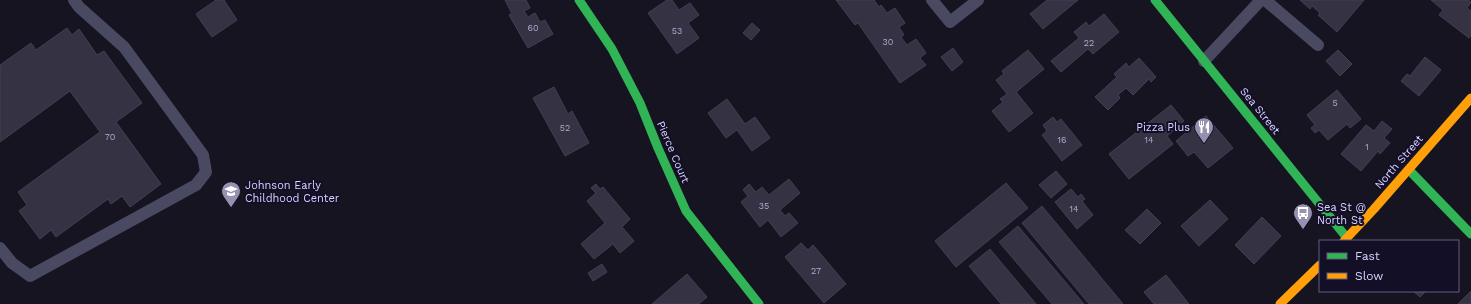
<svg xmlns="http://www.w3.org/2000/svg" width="1471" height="304" viewBox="0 0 1471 304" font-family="'Work Sans',sans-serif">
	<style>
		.building { fill: #343243; stroke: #433f54 }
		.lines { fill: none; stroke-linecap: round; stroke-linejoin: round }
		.lane { stroke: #4a4962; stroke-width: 12 }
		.fast { stroke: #30b455; stroke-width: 9 }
		.slow { stroke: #ff9f0a; stroke-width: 9 }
		.labels { text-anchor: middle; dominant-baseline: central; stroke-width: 4; stroke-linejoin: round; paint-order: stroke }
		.number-label { font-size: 9px; fill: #b0acd0 }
		.street-label { font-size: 11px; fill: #d9d4ff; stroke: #130f26 }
		.poi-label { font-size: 11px; fill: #d9d4ff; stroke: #130f26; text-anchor: start }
	</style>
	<rect width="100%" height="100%" fill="#161421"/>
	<!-- building -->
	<g class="building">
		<polygon points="216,0 224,0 237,20 212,37 196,14"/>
		<polygon points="505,0 526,0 530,8 524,11 528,17 535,13 540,22 545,20 553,34 528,48 509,15 512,14"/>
		<polygon points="667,0 672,0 679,10 690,3 699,15 688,23 699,38 677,54 648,13"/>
		<polygon points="836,0 874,0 879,7 881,5 887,13 895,8 905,23 899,27 904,35 901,37 907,45 916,39 926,53 920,58 926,65 900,83 858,23 855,25"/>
		<polygon points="1047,0 1078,0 1043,29 1030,14"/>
		<polygon points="1300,0 1364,0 1337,32 1318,15 1320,13 1312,6 1310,9"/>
		<polygon points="1431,0 1468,0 1471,2 1467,8 1471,11 1471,35 1469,38 1439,15 1443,10"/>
		<polygon points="1104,14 1119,32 1093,54 1088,49 1061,72 1051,61 1079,38 1074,32 1086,22 1089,26"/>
		<polygon points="752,23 760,30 751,40 743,33"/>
		<polygon points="67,28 72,35 79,29 97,55 104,51 142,103 116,122 161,184 130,207 122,196 111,204 108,199 56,237 51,230 40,239 19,211 27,205 18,192 100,132 70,91 0,142 0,65 31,43 36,50"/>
		<polygon points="953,48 963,62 952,71 941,57"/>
		<polygon points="1028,50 1044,69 1016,92 1033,113 1009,132 992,111 1003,102 1000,99 1007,94 996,80 1004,74 1002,71"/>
		<polygon points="1338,50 1352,64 1340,76 1326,61"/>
		<polygon points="1425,57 1441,70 1419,96 1401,81 1407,74 1410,76"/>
		<polygon points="1139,58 1156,77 1151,82 1149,79 1133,95 1126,88 1118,95 1120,98 1108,110 1095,97 1117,77 1114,74 1126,63 1129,67"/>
		<polygon points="554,87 568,114 572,111 589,143 565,156 533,98"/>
		<polygon points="1337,90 1361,119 1350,128 1347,124 1328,140 1319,130 1315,133 1311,128 1315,125 1307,115"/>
		<polygon points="727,99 745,124 755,117 770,138 752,151 737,130 726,138 708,113"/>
		<polygon points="1171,105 1184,121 1167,136 1173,144 1129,179 1109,154"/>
		<polygon points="1206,116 1233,148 1208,168 1194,152 1188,156 1176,141"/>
		<polygon points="1053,117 1057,122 1061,119 1082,145 1062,161 1042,135 1047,131 1043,125"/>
		<polygon points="1382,121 1392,129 1384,138 1390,143 1380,154 1378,151 1361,171 1341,154 1366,125 1374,131"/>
		<polygon points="1056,171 1067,184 1051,198 1039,185"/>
		<polygon points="789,179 800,193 780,210 785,216 789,213 798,223 781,237 768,220 760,227 741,202 748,196 743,190 749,184 756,192 762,187 769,195"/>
		<polygon points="1006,183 1028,208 956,267 935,241"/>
		<polygon points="596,184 600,189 603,187 630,219 622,227 634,241 620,253 613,244 594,259 581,244 605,223 587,201 596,193 591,188"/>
		<polygon points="1071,189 1078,197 1081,194 1085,199 1082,201 1093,215 1077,229 1055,202"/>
		<polygon points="1210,200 1228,219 1199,246 1181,226"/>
		<polygon points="1042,206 1123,304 1089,304 1022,223"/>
		<polygon points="1147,209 1161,223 1140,244 1125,230"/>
		<polygon points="1262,217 1281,236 1254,264 1235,245"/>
		<polygon points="1018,226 1084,304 1052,304 999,242"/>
		<polygon points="801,243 808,250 813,245 846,284 824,303 785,257"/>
		<polygon points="990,249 1036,304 1001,304 969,266"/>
		<polygon points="602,264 607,272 593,281 588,273"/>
		<polygon points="687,274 707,297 699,304 652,304"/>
		<polygon points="1166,275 1189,304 1154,304 1144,292"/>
		<polygon points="1413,291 1426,291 1420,297"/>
		<polygon points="1471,291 1471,304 1458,304"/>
	</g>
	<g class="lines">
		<!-- lane -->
		<g class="lane">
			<polyline points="932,0 950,22 978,0"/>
			<polyline points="1265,0 1318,45"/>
			<polyline points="1204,61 1261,0"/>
			<polyline points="0,248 12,263 30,276 196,185 206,172 203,155 124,47 79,7 74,0"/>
		</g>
		<!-- fast -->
		<g class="fast">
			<polyline points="579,0 612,49 640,103 658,148 686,211 759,304"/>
			<polyline points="1155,0 1347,238"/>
			<polyline points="1409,170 1471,234"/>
		</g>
		<!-- slow -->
		<g class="slow">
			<polyline points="1344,241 1374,209 1471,98"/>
			<polyline points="1280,304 1320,265"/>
		</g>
	</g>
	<!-- icons -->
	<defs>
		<symbol id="restaurant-pin" viewBox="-11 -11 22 30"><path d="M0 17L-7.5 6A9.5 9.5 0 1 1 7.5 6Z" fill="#9591b1" stroke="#130f26"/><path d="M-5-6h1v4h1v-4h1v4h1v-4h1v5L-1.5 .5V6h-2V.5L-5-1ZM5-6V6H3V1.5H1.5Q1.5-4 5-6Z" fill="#fff"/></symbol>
		<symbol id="school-pin" viewBox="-11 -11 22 30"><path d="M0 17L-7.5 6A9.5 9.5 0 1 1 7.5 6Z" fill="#9591b1" stroke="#130f26"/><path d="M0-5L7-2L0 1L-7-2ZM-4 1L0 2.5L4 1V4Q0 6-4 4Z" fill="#fff"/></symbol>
		<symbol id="bus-pin" viewBox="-11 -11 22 30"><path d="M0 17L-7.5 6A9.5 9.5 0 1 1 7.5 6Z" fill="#9591b1" stroke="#130f26"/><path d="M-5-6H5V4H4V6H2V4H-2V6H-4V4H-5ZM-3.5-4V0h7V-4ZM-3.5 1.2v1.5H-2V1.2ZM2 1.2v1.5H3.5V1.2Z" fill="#fff"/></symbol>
	</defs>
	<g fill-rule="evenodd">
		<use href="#restaurant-pin" x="1193" y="116" width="22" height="30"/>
		<use href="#school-pin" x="220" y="180" width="22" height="30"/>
		<use href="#bus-pin" x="1292" y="202" width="22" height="30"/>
	</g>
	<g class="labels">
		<!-- number labels -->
		<g class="number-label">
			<text x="533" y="28">60</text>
			<text x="677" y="31">53</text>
			<text x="888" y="42">30</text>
			<text x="1089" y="43">22</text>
			<text x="1335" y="103">5</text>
			<text x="565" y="128">52</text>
			<text x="110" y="137">70</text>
			<text x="1062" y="140">16</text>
			<text x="1149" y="140">14</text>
			<text x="1367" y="147">1</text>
			<text x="764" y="206">35</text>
			<text x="1074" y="209">14</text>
			<text x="816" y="271">27</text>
		</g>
		<!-- street labels -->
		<g class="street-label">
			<text transform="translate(1260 111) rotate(51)">Sea Street</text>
			<text transform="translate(673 152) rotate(67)">Pierce Court</text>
			<text transform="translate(1399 162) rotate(-49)">North Street</text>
		</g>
		<!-- poi labels -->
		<g class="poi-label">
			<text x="1190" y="127" text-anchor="end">Pizza Plus</text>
			<text x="245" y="185">Johnson Early<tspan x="245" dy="13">Childhood Center</tspan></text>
			<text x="1317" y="207">Sea St @<tspan x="1317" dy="13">North St</tspan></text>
		</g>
	</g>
	<!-- legend -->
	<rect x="1319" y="240" width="140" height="52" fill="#130f26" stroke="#625e7d"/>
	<rect x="1327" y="253" width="20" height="6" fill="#30b455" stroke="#625e7d"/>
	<text x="1355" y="260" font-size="12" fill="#d9d4ff">Fast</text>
	<rect x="1327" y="273" width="20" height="6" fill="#ff9f0a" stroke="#625e7d"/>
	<text x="1355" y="280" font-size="12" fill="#d9d4ff">Slow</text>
</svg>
